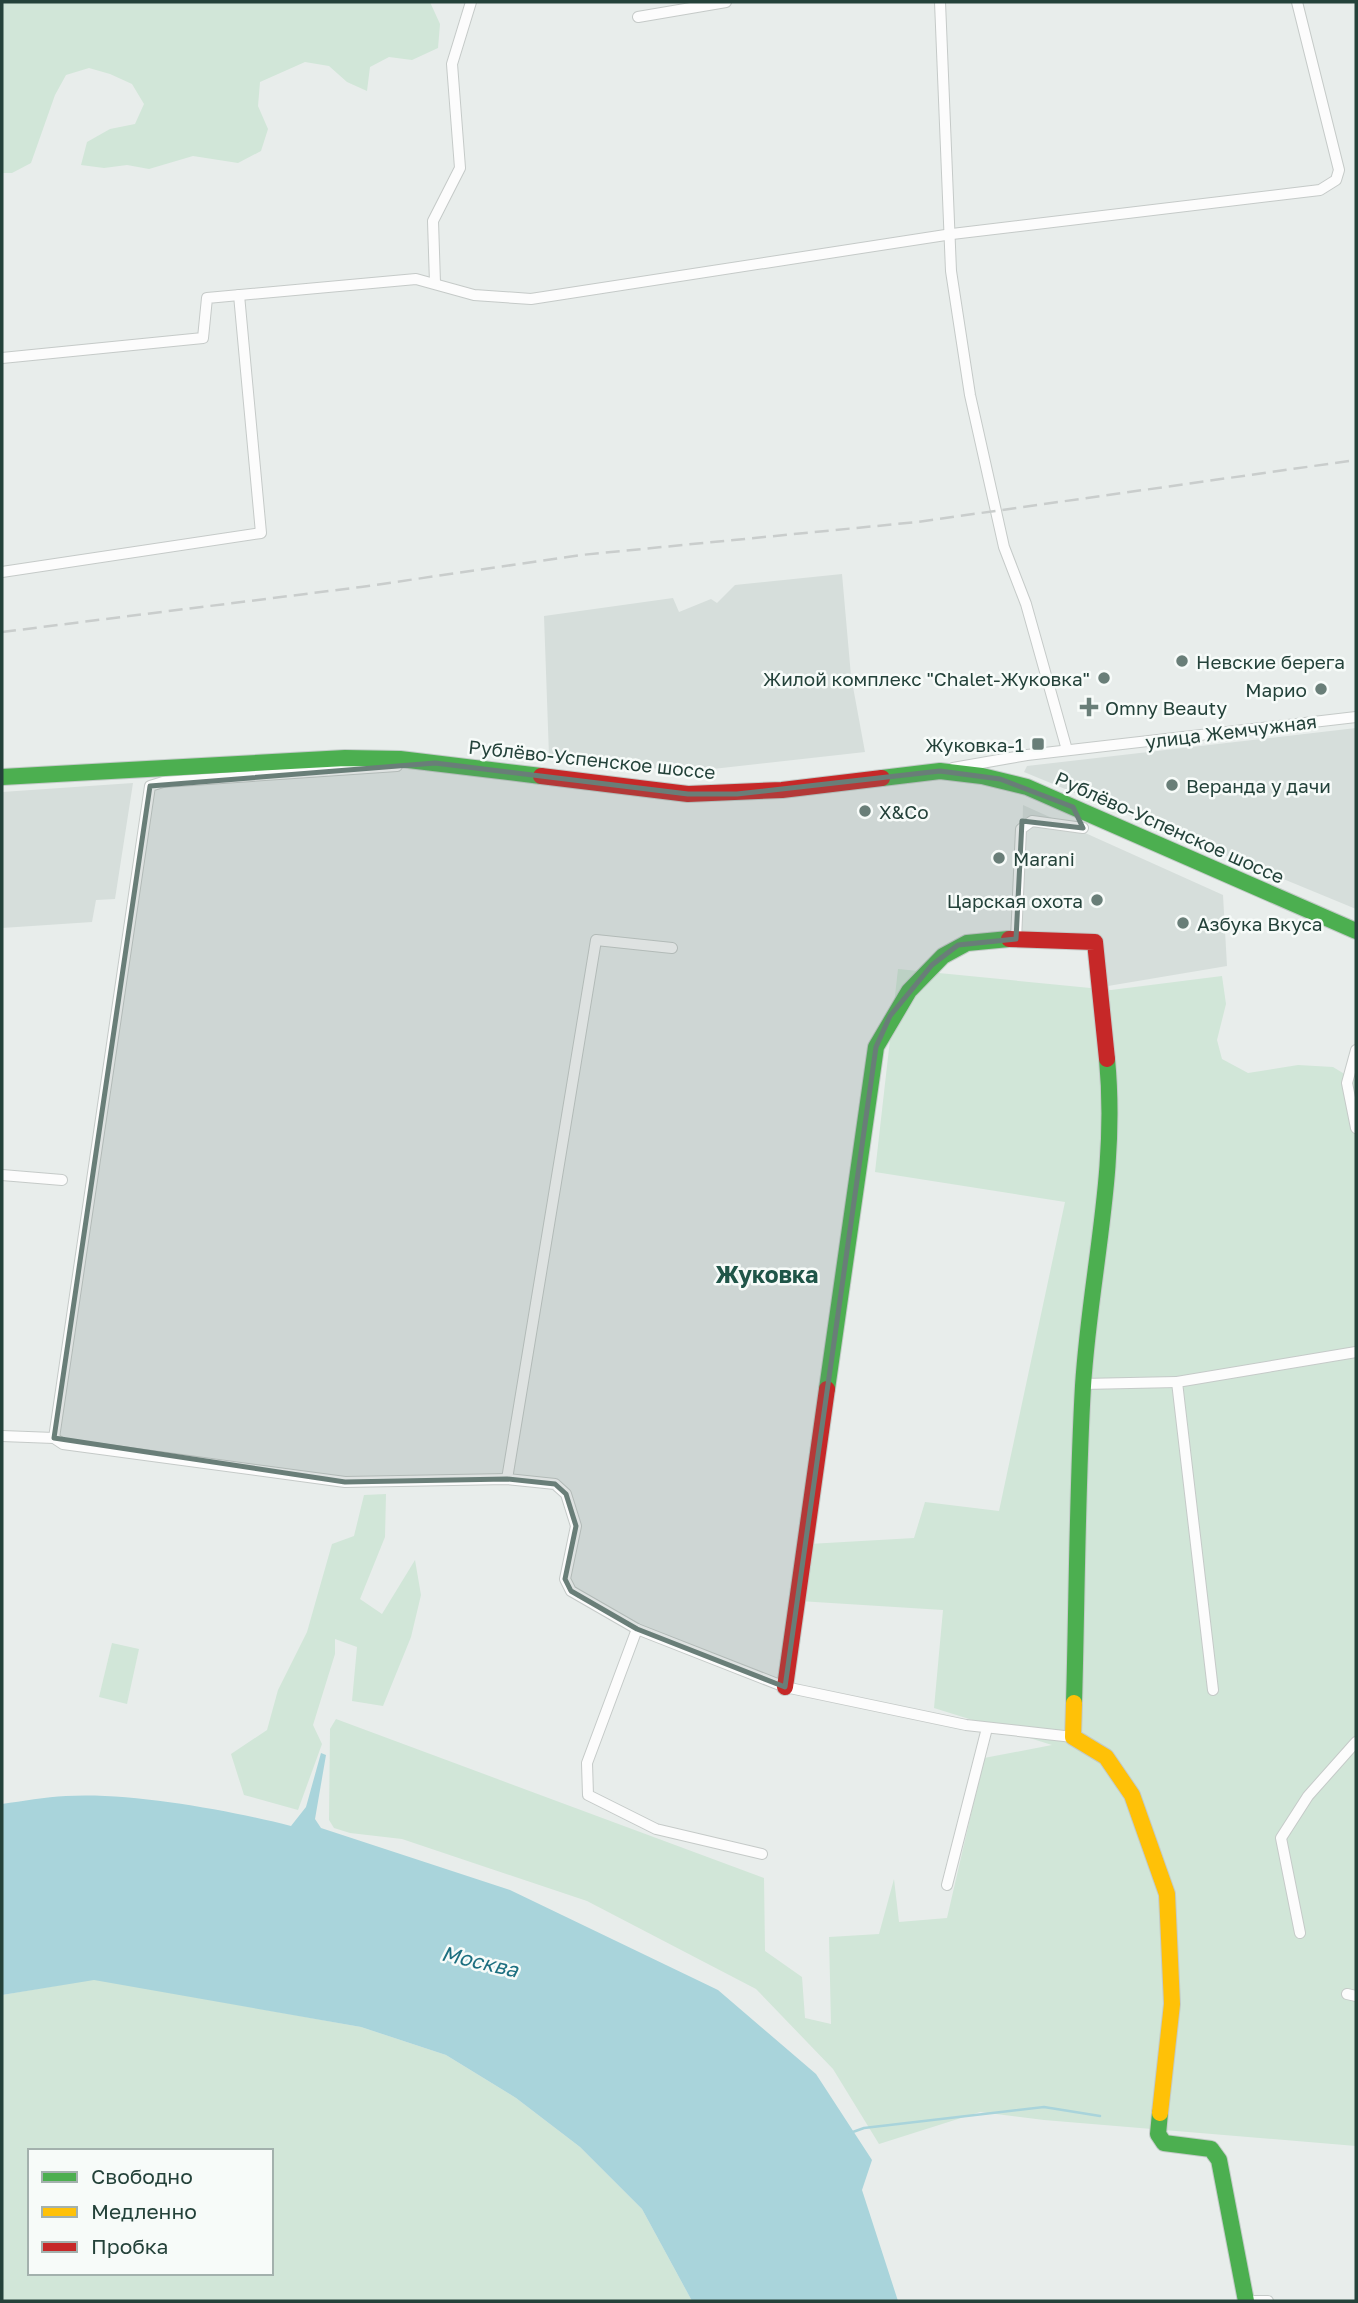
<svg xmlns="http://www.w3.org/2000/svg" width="1358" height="2303" viewBox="0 0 1358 2303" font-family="'Golos Text',sans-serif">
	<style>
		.built { fill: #d6dedb }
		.green { fill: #d1e6d8; fill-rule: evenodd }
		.water { fill: #a9d4db }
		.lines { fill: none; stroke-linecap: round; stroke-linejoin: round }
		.stream { stroke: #a9d4db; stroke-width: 2.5 }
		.street-casing { stroke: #c5cac8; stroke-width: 12 }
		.fast-casing { stroke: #c3cbc8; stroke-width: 18 }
		.slow-casing { stroke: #c3cbc8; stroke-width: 18 }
		.jam-casing { stroke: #c3cbc8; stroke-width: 18 }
		.street { stroke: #fcfcfc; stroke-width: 10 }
		.fast { stroke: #4caf50; stroke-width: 16 }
		.slow { stroke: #ffc107; stroke-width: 16 }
		.jam { stroke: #c62828; stroke-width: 16 }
		.rail { stroke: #c9cdcc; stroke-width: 2.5; stroke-dasharray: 14 7; stroke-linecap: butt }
		.marked { fill: #697e78; fill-opacity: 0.2; stroke: #697e78; stroke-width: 5; stroke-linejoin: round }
		.poi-dot { fill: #697e78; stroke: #f7fbf9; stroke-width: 2.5 }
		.labels { text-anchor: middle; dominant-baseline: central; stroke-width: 5; stroke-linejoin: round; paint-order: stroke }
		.poi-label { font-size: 19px; fill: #24423a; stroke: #f7fbf9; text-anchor: start }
		.street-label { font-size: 19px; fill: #24423a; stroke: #f7fbf9 }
		.water-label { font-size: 21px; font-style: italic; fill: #1c6f80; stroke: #f7fbf9 }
		.quarter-label { font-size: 23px; font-weight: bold; fill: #1f5548; stroke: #f7fbf9 }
	</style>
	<rect width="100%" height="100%" fill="#e8edeb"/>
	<!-- built -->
	<g class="built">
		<polygon points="842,574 851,676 865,752 686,772 549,756 544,616 673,598 679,612 711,599 717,603 735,585"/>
		<polygon points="1356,728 1356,909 1024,772 1027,766"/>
		<polygon points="133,783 115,899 96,900 92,922 2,928 2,792"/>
		<polygon points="1023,805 1223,895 1227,966 1102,987 1100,935 1020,932"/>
	</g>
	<!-- green -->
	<g class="green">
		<polygon points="2,2 430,2 440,24 438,48 412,60 389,57 370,67 367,91 347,82 329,66 305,62 260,82 258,106 268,129 261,151 238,163 193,156 149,169 127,165 104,168 81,165 87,142 110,129 135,124 144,104 132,84 110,74 89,68 66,75 55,95 31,163 12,173 2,173"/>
		<polygon points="898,969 1111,990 1222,976 1226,1004 1217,1040 1222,1059 1248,1073 1298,1065 1333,1067 1356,1081 1356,2146 1044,2120 980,2112 879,2144 833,2069 756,1989 587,1901 402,1839 350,1833 334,1828 329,1820 330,1729 336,1719 764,1878 765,1951 802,1977 805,2018 831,2024 829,1937 879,1934 894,1879 899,1922 947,1918 984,1758 1052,1745 934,1708 943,1610 799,1601 809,1544 914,1538 925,1502 999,1511 1065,1202 875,1172"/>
		<polygon points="386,1494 385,1537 360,1599 382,1614 415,1560 421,1595 411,1637 383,1706 352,1701 357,1647 335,1639 335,1654 313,1725 322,1744 298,1810 244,1795 231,1754 267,1730 278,1690 307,1632 332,1544 354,1536 364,1495"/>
		<polygon points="112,1643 139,1649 127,1704 99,1697"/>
		<path d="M94 1979 361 2027 446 2055 516 2098 580 2147 642 2209 692 2301H2V1995ZM30 2151H271V2273H30Z"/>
	</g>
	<!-- water -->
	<path class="water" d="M321 1753 326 1755 315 1819 321 1828 510 1890 718 1990 816 2074 872 2160 862 2190 898 2301H692L642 2209 580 2147 516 2098 446 2055 361 2027 94 1980 2 1995V1804C23 1801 45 1797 66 1796 129 1792 229 1810 291 1826L306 1807Z"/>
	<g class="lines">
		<!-- stream -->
		<polyline class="stream" points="850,2133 864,2128 1044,2107 1100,2116"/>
		<defs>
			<g id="street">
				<polyline points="940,2 951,271 970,395 1004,547 1026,604 1067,750"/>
				<polyline points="638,17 726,2"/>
				<polyline points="435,283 433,221 460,168 452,64 471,2"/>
				<polyline points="2,358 203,338 207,298 416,279 474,295 531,299 952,234 1320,190 1336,180 1339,170 1297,2"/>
				<polyline points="2,572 261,533 239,295"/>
				<polyline points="953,768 1027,755 1356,717"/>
				<polyline points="1016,939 1021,829 1032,821 1083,828"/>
				<polyline points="1356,1050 1347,1083 1356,1128"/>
				<polyline points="2,1175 62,1180"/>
				<polyline points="1083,1384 1177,1382"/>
				<polyline points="2,1436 54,1438 63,1444 345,1482 507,1479 555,1484 566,1494 576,1526 565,1579 571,1591 637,1629 785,1687 966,1725 1073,1737"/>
				<polyline points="54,1438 150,786 163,782 397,766"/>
				<polyline points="507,1479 596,940 672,948"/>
				<polyline points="637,1629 587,1763 588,1795 656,1829 762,1854"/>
				<polyline points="1213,1690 1177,1382 1356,1352"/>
				<polyline points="947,1885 987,1728"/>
				<polyline points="1300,1933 1281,1838 1308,1796 1356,1742"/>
				<polyline points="1347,1994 1356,1996"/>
				<polyline points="1251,2301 1268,2301"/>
			</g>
			<g id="fast">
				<polyline points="2,777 345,758 400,759 541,776"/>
				<polyline points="882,778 940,771 982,776 1027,787 1356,931"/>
				<polyline points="827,1389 876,1047 909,991 943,956 967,943 1009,939"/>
				<path d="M1074 1703C1077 1598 1077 1491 1083 1386 1090 1274 1118 1173 1107 1059"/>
				<polyline points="1160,2113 1158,2134 1164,2143 1211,2149 1219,2160 1246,2301"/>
			</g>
			<polyline id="slow" points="1074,1703 1073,1737 1106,1757 1132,1795 1167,1894 1172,2004 1160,2113"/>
			<g id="jam">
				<polyline points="541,776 688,794 782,790 882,778"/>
				<polyline points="1009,939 1095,942 1107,1059"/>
				<polyline points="785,1687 827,1389"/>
			</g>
		</defs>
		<!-- street casing -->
		<use href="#street" class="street-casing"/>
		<!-- fast casing -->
		<use href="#fast" class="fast-casing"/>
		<!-- slow casing -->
		<use href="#slow" class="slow-casing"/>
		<!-- jam casing -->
		<use href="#jam" class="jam-casing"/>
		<!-- street -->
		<use href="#street" class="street"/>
		<!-- fast -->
		<use href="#fast" class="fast"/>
		<!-- slow -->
		<use href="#slow" class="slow"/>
		<!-- jam -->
		<use href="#jam" class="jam"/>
		<!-- rail -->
		<polyline class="rail" points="2,632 361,587 581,555 917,522 1356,460"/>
	</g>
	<!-- marked area -->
	<path class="marked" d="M435 763 688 794H737L940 771 1000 779 1073 807 1083 828 1022 821 1016 939 958 945 932 965 890 1016 876 1047 785 1687 637 1629 571 1591 565 1579 576 1526 566 1494 555 1484 507 1479 345 1482 54 1438 150 786Z"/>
	<!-- markers -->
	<g class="poi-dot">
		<circle cx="1182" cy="661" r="7"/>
		<circle cx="1104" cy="678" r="7"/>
		<circle cx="1321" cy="689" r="7"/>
		<path d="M1085.5 696.5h7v7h7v7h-7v7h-7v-7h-7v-7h7z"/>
		<rect x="1031" y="737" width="14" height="14" rx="3.5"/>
		<circle cx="1172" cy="785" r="7"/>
		<circle cx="865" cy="811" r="7"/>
		<circle cx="999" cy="858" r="7"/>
		<circle cx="1097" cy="900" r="7"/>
		<circle cx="1183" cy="923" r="7"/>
	</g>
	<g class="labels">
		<!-- poi labels -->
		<g class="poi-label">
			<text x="1196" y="661">Невские берега</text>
			<text x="1090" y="678" text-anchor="end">Жилой комплекс "Chalet-Жуковка"</text>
			<text x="1307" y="689" text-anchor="end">Марио</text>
			<text x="1105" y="707">Omny Beauty</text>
			<text x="1024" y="744" text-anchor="end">Жуковка-1</text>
			<text x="1186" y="785">Веранда у дачи</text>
			<text x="879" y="811">X&amp;Co</text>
			<text x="1013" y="858">Marani</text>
			<text x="1083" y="900" text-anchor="end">Царская охота</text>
			<text x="1197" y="923">Азбука Вкуса</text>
		</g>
		<!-- street labels -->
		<g class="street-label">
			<text transform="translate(1231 731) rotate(-7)">улица Жемчужная</text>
			<text transform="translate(592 759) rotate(6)">Рублёво-Успенское шоссе</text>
			<text transform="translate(1170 827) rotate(24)">Рублёво-Успенское шоссе</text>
		</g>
		<!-- water labels -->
		<g class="water-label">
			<text transform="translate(480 1961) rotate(13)">Москва</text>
		</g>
		<!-- quarter labels -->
		<g class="quarter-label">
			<text x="767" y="1274">Жуковка</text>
		</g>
	</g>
	<!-- border -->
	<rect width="1358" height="2303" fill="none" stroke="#24423a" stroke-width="7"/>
	<!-- legend -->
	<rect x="28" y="2149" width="245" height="126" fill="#f7fbf9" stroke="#a3b1ad" stroke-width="2"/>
	<rect x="42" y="2172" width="35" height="10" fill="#4caf50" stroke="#a3b1ad" stroke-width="2"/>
	<text x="91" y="2184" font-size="21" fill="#24423a">Свободно</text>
	<rect x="42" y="2207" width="35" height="10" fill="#ffc107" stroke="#a3b1ad" stroke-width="2"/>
	<text x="91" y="2219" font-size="21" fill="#24423a">Медленно</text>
	<rect x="42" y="2242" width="35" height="10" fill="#c62828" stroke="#a3b1ad" stroke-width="2"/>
	<text x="91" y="2254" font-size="21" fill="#24423a">Пробка</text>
</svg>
